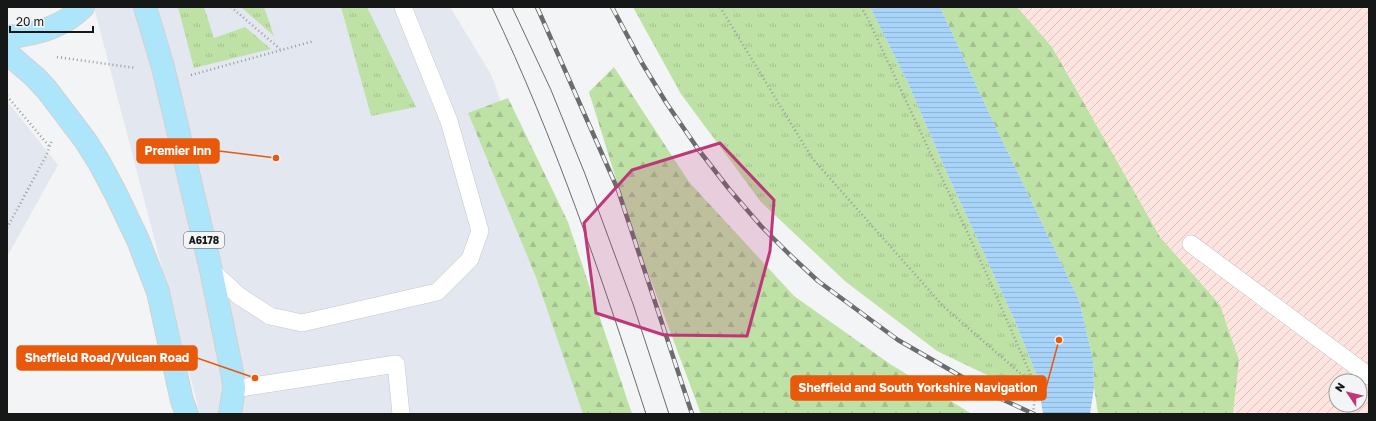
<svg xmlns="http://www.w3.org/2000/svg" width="1376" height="421" viewBox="0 0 1376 421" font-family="'Golos Text',sans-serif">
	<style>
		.built { fill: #e3e8f0 }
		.industrial { fill: url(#industrial-furrows); fill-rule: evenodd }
		.grass { fill: url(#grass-tufts) }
		.forest { fill: url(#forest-firs) }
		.water { fill: url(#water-rules) }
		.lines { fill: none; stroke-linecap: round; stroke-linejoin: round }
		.service-casing { stroke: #c5c6c7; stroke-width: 18 }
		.primary-casing { stroke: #d0d1d1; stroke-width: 24 }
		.path { stroke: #999a9a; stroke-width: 2.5; stroke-dasharray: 1 3; stroke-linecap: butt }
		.service { stroke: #fff; stroke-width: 17 }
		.primary { stroke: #ade6fb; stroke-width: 22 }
		.tram { stroke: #6b6c6c; stroke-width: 1 }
		.rail-casing { stroke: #6b6c6c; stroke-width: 4.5 }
		.rail { stroke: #f3f4f5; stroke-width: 3; stroke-dasharray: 9; stroke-linecap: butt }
		.marked { fill: #be3778; fill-opacity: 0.2; stroke: #be3778; stroke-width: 3; stroke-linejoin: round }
		.labels { text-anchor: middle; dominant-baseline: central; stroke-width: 3; stroke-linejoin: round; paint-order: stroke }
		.shield { fill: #f3f4f5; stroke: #58595a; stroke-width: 1 }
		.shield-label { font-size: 10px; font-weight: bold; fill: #161717 }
		.leader { fill: none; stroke: #e8590c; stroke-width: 1.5 }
		.callout-dot { fill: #e8590c; stroke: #f3f4f5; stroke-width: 1.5 }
		.callout { fill: #e8590c; stroke: #e8590c; stroke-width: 1.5 }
		.callout-label { font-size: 12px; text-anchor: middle; font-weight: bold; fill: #fff }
	</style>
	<defs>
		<pattern id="industrial-furrows" width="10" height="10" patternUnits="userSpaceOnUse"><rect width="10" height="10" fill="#fee3df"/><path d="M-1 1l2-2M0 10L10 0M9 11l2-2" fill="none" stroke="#d9c2bf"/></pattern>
		<pattern id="grass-tufts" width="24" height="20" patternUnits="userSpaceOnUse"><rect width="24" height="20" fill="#bee1a6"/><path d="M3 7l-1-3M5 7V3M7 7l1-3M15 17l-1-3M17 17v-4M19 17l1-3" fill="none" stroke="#a3c08e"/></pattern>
		<pattern id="forest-firs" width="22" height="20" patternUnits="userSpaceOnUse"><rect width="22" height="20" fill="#bee1a6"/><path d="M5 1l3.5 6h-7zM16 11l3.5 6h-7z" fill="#a3c08e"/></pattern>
		<pattern id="water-rules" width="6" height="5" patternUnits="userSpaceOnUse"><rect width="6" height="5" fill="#a8d4f9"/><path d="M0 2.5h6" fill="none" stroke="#90b5d5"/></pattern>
	</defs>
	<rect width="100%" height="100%" fill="#f3f4f5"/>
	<!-- built -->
	<g class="built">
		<polygon points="94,7 450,7 492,76 607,414 200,414"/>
		<polygon points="7,101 58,165 7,257"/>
	</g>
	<!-- industrial -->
	<path class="industrial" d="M1017 7H1369V414H1233L1239 360 1220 305 1160 237 1052 47ZM1336 381H1360V405H1336Z"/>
	<!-- grass -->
	<g class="grass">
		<polygon points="178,7 204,7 214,38 245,27 271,49 194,68"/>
		<polygon points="241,7 264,7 274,36"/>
		<polygon points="341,7 367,7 416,107 371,116"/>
		<polygon points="633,7 870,7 908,83 946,171 1014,319 1037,376 1012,387 937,351 846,282 761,202 681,94"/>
	</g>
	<!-- forest -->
	<g class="forest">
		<polygon points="940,7 1017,7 1052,47 1160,237 1220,305 1239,360 1233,414 1098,414 1094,387 1093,360 1079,300 990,115"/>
		<polygon points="614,67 689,182 794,296 890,364 972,414 701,414 631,227 589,92"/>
		<polygon points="508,98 568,222 632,414 583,414 536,277 468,113"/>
	</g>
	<!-- water -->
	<polygon class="water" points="870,7 940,7 990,115 1079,300 1093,360 1094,387 1090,414 1043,414 1037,376 1014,319 946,171 908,83"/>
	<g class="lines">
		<defs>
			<g id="service">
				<polyline points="1191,244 1369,376"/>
				<polyline points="211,270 239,296 270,316 302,323 437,292 470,259 480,231 449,121 403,7"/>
				<polyline points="234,389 396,364 401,414"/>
			</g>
			<g id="primary">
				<polyline points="145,7 163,67 211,270 233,377 234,389 230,414"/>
				<path d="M7 37C35 35 63 27 83 7"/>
				<polyline points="7,53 35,77 47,90 85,140 99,162 116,194 138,240 158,292 182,401 187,414"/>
			</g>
		</defs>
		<!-- service casing -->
		<use href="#service" class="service-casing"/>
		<!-- primary casing -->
		<use href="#primary" class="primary-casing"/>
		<!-- path -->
		<g class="path">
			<polyline points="231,7 280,49"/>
			<polyline points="720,7 812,158 943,306 1036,387"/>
			<polyline points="861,7 868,19 988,277 1036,387 1033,414"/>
			<polyline points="57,57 136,68"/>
			<polyline points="191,75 314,41"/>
			<polyline points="7,96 49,146"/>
			<polyline points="7,228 46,156 52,140"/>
		</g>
		<!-- service -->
		<use href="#service" class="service"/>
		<!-- primary -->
		<use href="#primary" class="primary"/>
		<!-- tram -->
		<g class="tram">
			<path d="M492 7C555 139 601 275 646 414"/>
			<polyline points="512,7 551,90 585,174 633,304 669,414"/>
		</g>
		<defs>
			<g id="rail">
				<polyline points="537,7 618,190 692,414"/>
				<polyline points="612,7 642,63 667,104 698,149 729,189 761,226 789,254 818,281 898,340 997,397 1034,414"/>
			</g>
		</defs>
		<!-- rail casing -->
		<use href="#rail" class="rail-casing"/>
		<!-- rail -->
		<use href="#rail" class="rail"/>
	</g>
	<!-- marked area -->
	<path class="marked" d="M720 143 774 200 770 251 747 336 664 335 596 313 584 223 632 170Z"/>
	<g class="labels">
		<!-- shield labels -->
		<rect class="shield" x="184" y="232" width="40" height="16" rx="3"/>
		<g class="shield-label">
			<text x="204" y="240">A6178</text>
		</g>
	</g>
	<!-- callouts -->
	<path class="leader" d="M276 158L219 151M255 378L197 358M1059 340L1046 388"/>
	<g class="callout-dot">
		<circle cx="276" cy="158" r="4"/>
		<circle cx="255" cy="378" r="4"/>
		<circle cx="1059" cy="340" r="4"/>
	</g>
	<g class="callout">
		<rect x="137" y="139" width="82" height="24" rx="4"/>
		<rect x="17" y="346" width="180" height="24" rx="4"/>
		<rect x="791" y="376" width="255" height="24" rx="4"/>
	</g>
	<g class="callout-label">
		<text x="178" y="155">Premier Inn</text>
		<text x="107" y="362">Sheffield Road/Vulcan Road</text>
		<text x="918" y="392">Sheffield and South Yorkshire Navigation</text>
	</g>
	<!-- border -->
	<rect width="1376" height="421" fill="none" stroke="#161717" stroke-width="16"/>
	<!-- north arrow -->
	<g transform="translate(1348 393) rotate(305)"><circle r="19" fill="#f3f4f5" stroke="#9b9c9c"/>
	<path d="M0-3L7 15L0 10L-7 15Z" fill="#be3778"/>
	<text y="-6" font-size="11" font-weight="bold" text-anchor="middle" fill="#161717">N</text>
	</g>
	<!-- scale -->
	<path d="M10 26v6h83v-6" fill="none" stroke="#161717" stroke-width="2"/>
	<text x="16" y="26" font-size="12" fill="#161717" stroke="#f3f4f5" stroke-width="3" paint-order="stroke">20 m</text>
</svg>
